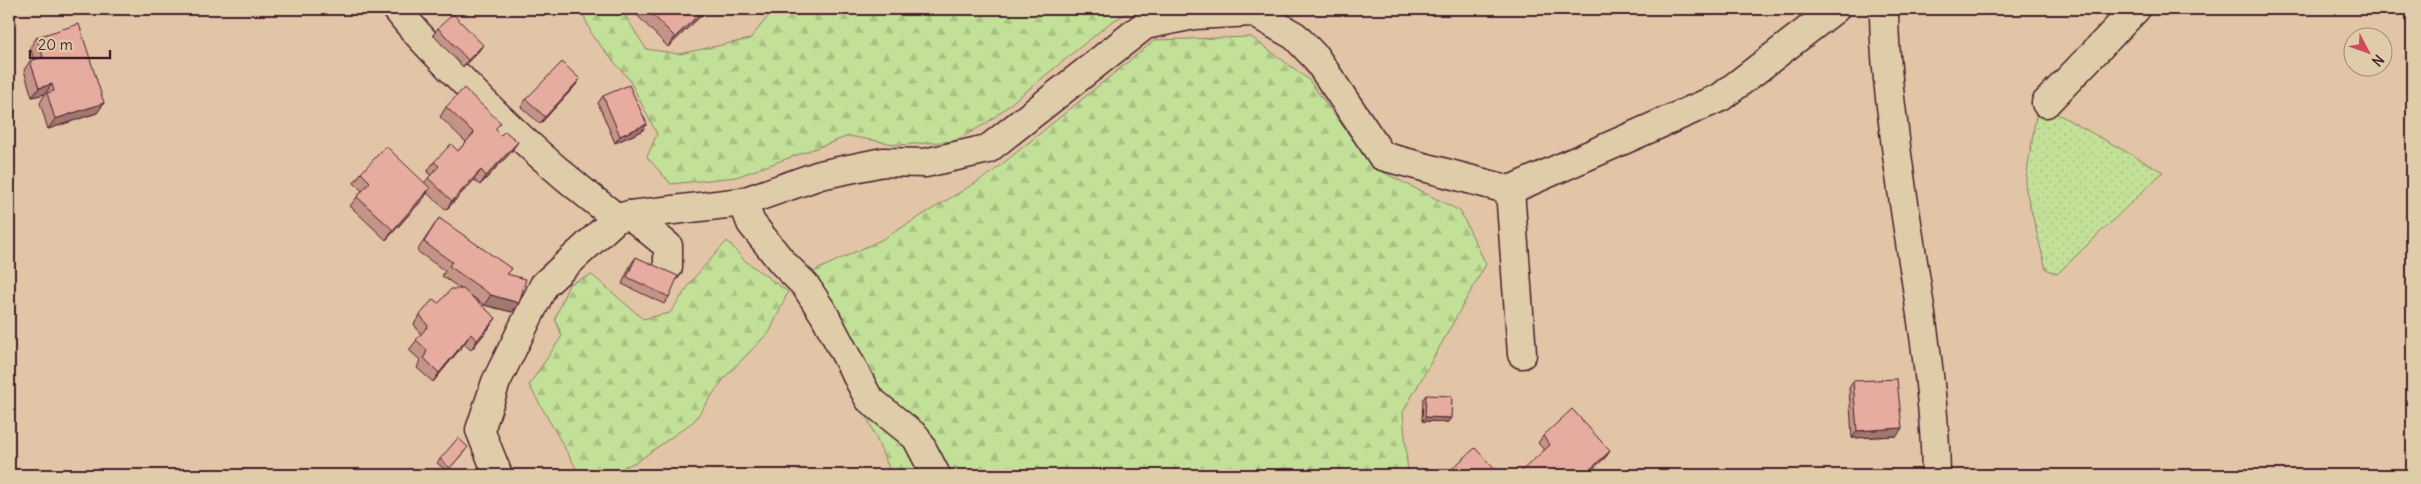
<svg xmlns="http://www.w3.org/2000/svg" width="2421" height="484" viewBox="0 0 2421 484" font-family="Delius,sans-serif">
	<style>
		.green { fill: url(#green-dots); stroke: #868062 }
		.forest { fill: url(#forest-firs); stroke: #868062 }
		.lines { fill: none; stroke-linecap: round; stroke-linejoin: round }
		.minor-casing { stroke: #4a1f2b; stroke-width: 31 }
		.minor { stroke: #dfcdaa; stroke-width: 28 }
		.wall { fill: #c59489; stroke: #4a1f2b }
		.shaded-wall { fill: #a0786f; stroke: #4a1f2b }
		.building { fill: #e5ac9f; stroke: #4a1f2b }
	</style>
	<defs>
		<pattern id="green-dots" width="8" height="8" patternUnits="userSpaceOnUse" patternTransform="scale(1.25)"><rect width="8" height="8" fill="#c3e098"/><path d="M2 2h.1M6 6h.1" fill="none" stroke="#a9c083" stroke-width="1.8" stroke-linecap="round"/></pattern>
		<pattern id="forest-firs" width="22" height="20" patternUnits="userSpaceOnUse" patternTransform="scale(1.25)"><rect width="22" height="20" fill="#c3e098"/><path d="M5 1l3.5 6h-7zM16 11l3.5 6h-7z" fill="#a9c083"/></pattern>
	</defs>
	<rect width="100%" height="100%" fill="#e2c4a7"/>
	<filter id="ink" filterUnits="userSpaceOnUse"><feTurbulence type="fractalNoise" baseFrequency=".02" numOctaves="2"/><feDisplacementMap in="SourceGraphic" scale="10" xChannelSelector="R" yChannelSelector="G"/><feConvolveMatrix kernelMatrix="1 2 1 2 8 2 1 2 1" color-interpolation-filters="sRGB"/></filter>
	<g filter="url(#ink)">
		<!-- green -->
		<polygon class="green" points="2052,111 2163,172 2057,274 2046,269 2025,186 2036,115"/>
		<!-- forest -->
		<g class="forest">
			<polygon points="590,9 619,9 623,12 646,49 679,54 750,39 774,9 1135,9 1111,22 987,123 954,141 899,145 849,136 736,177 671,184 647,157 657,134 629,79 593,37 584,16"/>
			<polygon points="1251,37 1308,79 1373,167 1460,211 1486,264 1403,412 1408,475 892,475 806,275 883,239 990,174 1155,40"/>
			<polygon points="727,241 744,260 788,292 770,331 725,377 694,421 638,461 606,475 580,475 529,385 562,336 555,319 569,284 592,275 643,319 670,313 694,278"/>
		</g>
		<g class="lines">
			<defs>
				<g id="minor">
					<path d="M397 9C416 34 438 56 461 79 510 130 561 176 617 218"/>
					<path d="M1884 9C1884 47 1888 84 1893 122 1906 239 1934 357 1936 475"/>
					<polyline points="2046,103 2136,9"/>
					<polyline points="1510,190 1522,354"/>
					<polyline points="743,202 751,223 782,262 805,285 824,314 869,399 916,437 936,475"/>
					<polyline points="630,215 668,246 668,267"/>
					<polyline points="498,475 480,430 496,382 544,285 617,218 630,215 743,202 820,175 883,162 925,163 988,149 1145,25 1194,15 1253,12 1295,36 1316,58 1382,156 1510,190 1721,97 1835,9"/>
				</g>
			</defs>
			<!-- minor casing -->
			<use href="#minor" class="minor-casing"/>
			<!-- minor -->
			<use href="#minor" class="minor"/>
		</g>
		<!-- wall -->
		<g class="wall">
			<polygon points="635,9 708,9 668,47 633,11"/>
			<polygon points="438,28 478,52 463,67 433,35"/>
			<polygon points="37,37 104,103 97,113 48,129 40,103 45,94 32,97 24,70 30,61 34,60 30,47"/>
			<polygon points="580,79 575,86 540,124 521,107 526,99"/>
			<polygon points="603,96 647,124 642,131 615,143 598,103"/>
			<polygon points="446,107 496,130 511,152 480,185 474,180 446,210 427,193 424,198 386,240 350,206 362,191 354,183 361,173 424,183 431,175 427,172 434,162 458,151 466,142 440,117"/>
			<polygon points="439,218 508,274 512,312 484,305 470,295 489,328 471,350 464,344 433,382 417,368 420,360 409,350 421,335 414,324 420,315 461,289 442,276 445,271 417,251"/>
			<polygon points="636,257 669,297 664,304 622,284 631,264"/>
			<polygon points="1853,381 1897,436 1852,438 1849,388"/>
			<polygon points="1426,395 1448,422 1422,421 1423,399"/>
			<polygon points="1543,436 1610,451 1605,458 1544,450 1538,443"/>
			<polygon points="465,451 447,471 437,463 440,459"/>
		</g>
		<!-- shaded-wall -->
		<g class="shaded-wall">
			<polygon points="705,9 708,9 668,47 675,37"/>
			<polygon points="483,45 478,52 463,67 468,60"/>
			<polygon points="580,79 575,86 540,124 545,117"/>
			<polygon points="52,84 45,94 32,97 39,88"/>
			<polygon points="104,103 97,113 48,129 55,119"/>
			<polygon points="647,124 642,131 615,143 620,136"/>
			<polygon points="518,142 511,152 480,185 486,176"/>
			<polygon points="481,170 474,180 446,210 452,201"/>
			<polygon points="430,188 424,198 386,240 393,230"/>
			<polygon points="491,295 519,303 512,312 484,305"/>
			<polygon points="496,318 489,328 471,350 477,340"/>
			<polygon points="471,334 464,344 433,382 439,373"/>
			<polygon points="1425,417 1451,418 1448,422 1422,421"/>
			<polygon points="1902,428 1897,436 1852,438 1857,431"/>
			<polygon points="1610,451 1605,458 1586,475 1584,475"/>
		</g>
		<!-- building -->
		<g class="building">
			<polygon points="647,9 705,9 675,37"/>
			<polygon points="453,14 483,45 468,60 438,28"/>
			<polygon points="79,24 104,103 55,119 47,93 54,91 52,84 39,88 30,61 43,57 37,37"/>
			<polygon points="562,62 580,79 545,117 526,99"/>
			<polygon points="629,85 647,124 620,136 603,96"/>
			<polygon points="464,88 501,123 495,129 501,135 505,131 518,142 486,176 481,170 452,201 428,178 439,166 434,162 451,144 458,151 474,133 446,107"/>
			<polygon points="386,146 430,188 393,230 357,197 370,182 361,173"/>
			<polygon points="439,218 512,269 507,274 526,279 519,303 491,295 449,266 452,262 424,242"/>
			<polygon points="636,257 678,276 669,297 627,277"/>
			<polygon points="451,289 463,289 496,318 477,340 471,334 439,373 424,358 427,350 416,340 428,326 420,315 433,299 439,303"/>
			<polygon points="1897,379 1902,428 1857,431 1853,381"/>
			<polygon points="1426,395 1452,396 1451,418 1425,417"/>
			<polygon points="1572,409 1610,451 1584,475 1517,475 1550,445 1543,436"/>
			<polygon points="458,438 468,447 450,468 440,459"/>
			<polygon points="1475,448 1500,475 1445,475"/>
		</g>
	</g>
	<!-- margin -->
	<rect width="2421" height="484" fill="none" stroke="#dfcdaa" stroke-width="30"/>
	<rect x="15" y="15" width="2391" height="454" fill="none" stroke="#4a1f2b" stroke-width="2" filter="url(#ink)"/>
	<!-- north arrow -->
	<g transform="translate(2368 52) rotate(131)"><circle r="24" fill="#dfcdaa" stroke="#a38777"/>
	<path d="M0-4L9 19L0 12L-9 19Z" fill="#d1495b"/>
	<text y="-8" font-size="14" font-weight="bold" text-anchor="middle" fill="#4a1f2b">N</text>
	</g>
	<!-- scale -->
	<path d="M30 50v8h80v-8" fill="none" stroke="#4a1f2b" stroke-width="2.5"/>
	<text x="38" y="50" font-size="15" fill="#4a1f2b" stroke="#dfcdaa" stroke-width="4" paint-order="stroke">20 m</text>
</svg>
